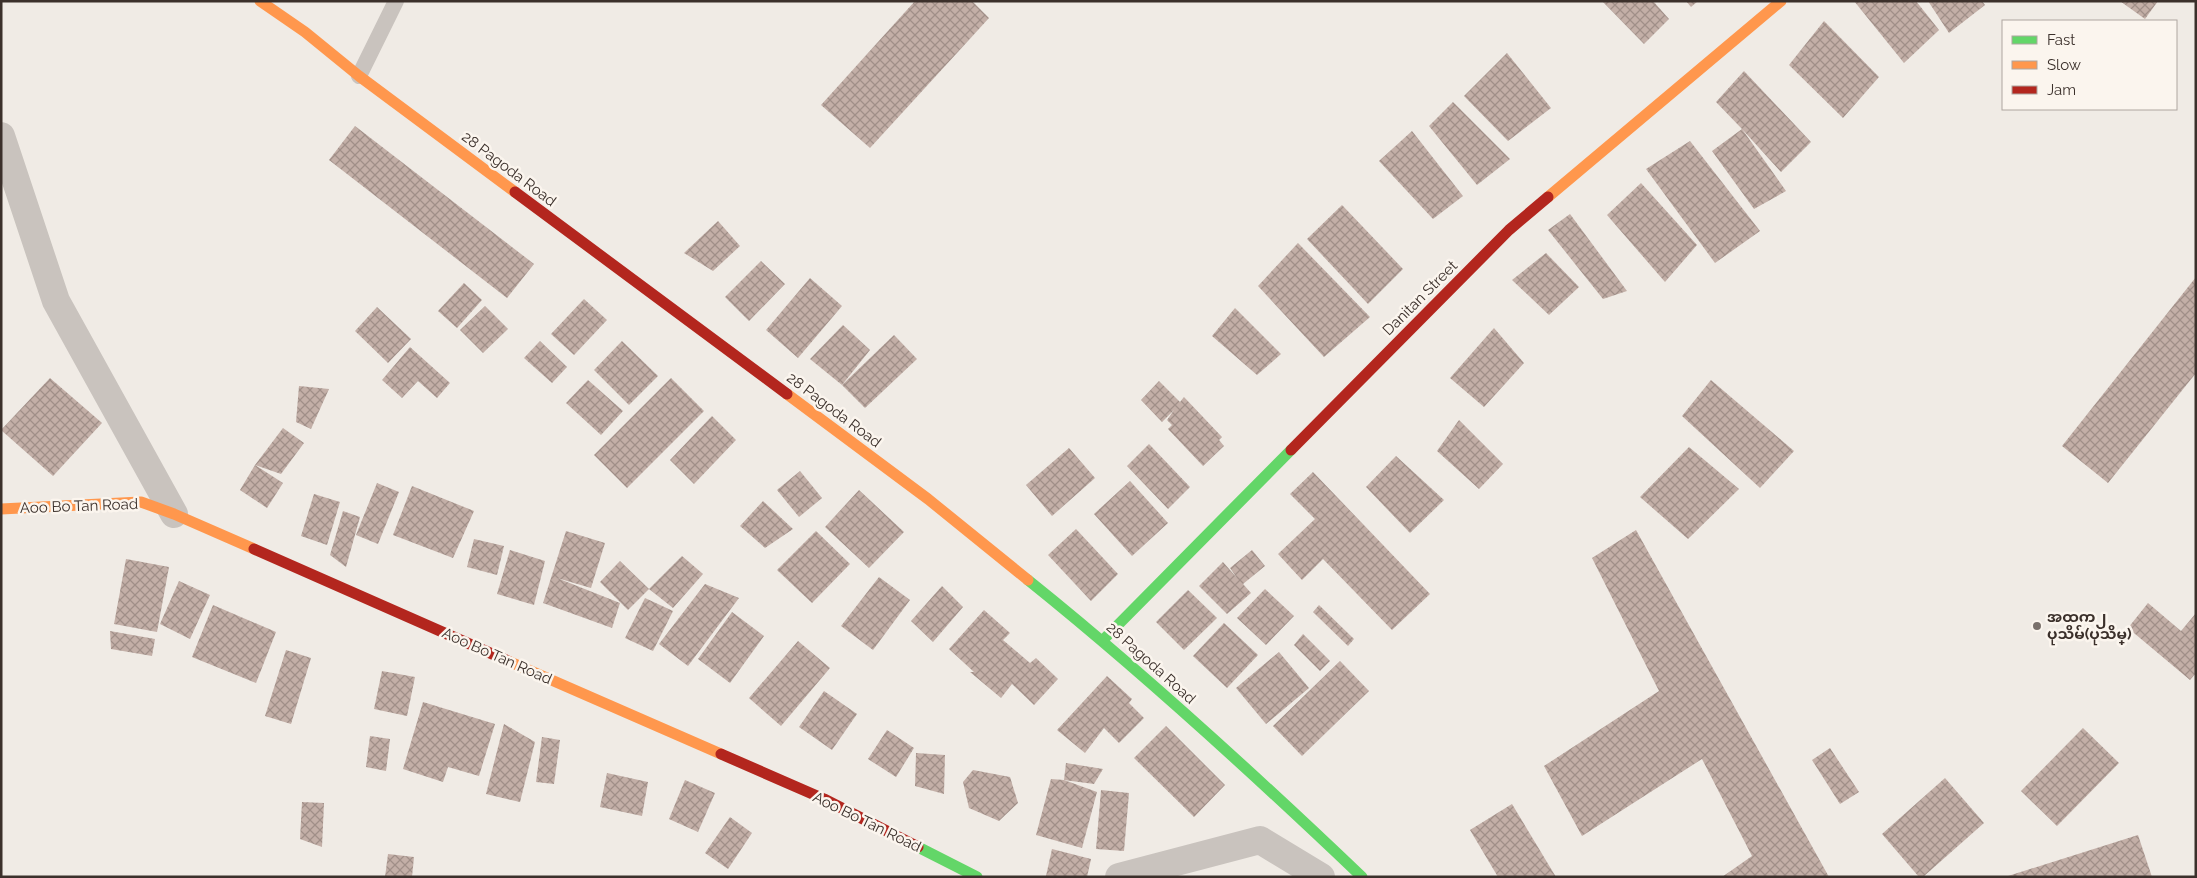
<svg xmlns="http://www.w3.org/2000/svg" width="2197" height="878" viewBox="0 0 2197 878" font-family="Raleway,'Noto Sans Myanmar',sans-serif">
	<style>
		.building { fill: url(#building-cross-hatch) }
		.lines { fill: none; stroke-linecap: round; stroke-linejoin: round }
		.lane { stroke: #c9c3be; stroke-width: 16 }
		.street { stroke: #c9c3be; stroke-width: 28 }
		.fast { stroke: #63d668; stroke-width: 11 }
		.slow { stroke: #ff974d; stroke-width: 11 }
		.jam { stroke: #b3261e; stroke-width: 11 }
		.poi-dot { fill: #7a716c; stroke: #fbf5ee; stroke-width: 2 }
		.labels { text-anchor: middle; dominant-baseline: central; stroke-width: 5; stroke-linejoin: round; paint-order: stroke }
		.street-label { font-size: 15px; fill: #3b302b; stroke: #fbf5ee }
		.poi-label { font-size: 15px; font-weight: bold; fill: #3b302b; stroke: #fbf5ee; text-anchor: start }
	</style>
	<defs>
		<pattern id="building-cross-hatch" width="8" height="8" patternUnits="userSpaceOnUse" patternTransform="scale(1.25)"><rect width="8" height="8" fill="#c3afa7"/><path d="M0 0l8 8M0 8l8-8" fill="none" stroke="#a08f88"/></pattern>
	</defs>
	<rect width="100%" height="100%" fill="#f0ebe5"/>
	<!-- building -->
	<g class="building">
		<polygon points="915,1 972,1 989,18 870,148 821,105"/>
		<polygon points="1602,1 1653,1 1669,19 1644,44"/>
		<polygon points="1686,1 1698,1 1691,7"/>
		<polygon points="1854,1 1916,1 1939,30 1904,63"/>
		<polygon points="1928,1 1982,1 1985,5 1949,33"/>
		<polygon points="2120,1 2158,1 2145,19"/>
		<polygon points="1824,21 1879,77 1843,118 1789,65"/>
		<polygon points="1507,53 1551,108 1508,141 1464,96"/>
		<polygon points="1744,71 1811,142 1781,172 1742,129 1786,191 1754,209 1712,151 1742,129 1716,102"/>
		<polygon points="1453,102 1510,159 1477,185 1429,126"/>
		<polygon points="355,126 534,264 507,298 329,160"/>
		<polygon points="1412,131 1463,196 1433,219 1379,161"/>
		<polygon points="1690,141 1760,231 1715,263 1646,169"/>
		<polygon points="1641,183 1697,245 1665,282 1607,215"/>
		<polygon points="1342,205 1403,269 1368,304 1307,239"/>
		<polygon points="1570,214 1627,291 1603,299 1548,230"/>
		<polygon points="718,221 740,246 713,271 684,253"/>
		<polygon points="1298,243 1370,317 1324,357 1258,286"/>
		<polygon points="1546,253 1579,287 1549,315 1512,280"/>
		<polygon points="761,261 785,284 749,321 725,297"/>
		<polygon points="2196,277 2196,373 2108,483 2062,446"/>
		<polygon points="810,278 842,306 798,358 766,330"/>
		<polygon points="464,283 482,300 457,328 438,311"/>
		<polygon points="584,299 607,320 574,355 551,334"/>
		<polygon points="485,306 508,329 483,353 460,330"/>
		<polygon points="377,307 411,339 388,363 355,331"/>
		<polygon points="1235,308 1281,354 1257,375 1212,336"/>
		<polygon points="843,325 870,350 842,385 810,359"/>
		<polygon points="1494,328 1524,363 1484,407 1450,378"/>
		<polygon points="894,335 917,359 865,408 842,385"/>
		<polygon points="540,341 567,367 552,383 524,358"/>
		<polygon points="622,341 658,376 629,405 594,370"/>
		<polygon points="410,347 450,383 437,398 418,381 402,398 382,380"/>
		<polygon points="50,378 102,423 53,476 1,430"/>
		<polygon points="671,378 704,411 627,488 594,455"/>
		<polygon points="588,380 623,411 601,435 566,403"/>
		<polygon points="1711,380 1794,451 1760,488 1682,416"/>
		<polygon points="1159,381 1180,402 1184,397 1222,437 1219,440 1224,446 1203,466 1168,429 1172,425 1167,420 1174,410 1162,422 1141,400"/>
		<polygon points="299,386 329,389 311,429 296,422"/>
		<polygon points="712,416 736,440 694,484 670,460"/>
		<polygon points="1459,420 1503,464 1479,489 1437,451"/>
		<polygon points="283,428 304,443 281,474 255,465"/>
		<polygon points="1149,444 1190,487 1168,509 1127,466"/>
		<polygon points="1689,447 1739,489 1688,539 1640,497"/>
		<polygon points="1069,448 1095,478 1052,516 1026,485"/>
		<polygon points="1396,456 1444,500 1410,533 1366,487"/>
		<polygon points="255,465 283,483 267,508 240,490"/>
		<polygon points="800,471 822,498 799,517 777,490"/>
		<polygon points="1313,472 1430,594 1392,630 1323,559 1302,580 1278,554 1315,519 1290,494"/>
		<polygon points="1130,481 1168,523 1132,556 1094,514"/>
		<polygon points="377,483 399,492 378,544 356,535"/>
		<polygon points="412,486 474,511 453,558 393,535"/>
		<polygon points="859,490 904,532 869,568 825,527"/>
		<polygon points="314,494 340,502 327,545 301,536"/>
		<polygon points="763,501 793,529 765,548 740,526"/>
		<polygon points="343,511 360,517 346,567 330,555"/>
		<polygon points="1076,529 1118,574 1091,601 1048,555"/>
		<polygon points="1636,530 1829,877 1722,877 1752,856 1702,759 1582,836 1544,766 1659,691 1592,558"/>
		<polygon points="566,531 605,543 591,588 557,578 620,603 612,628 543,603"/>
		<polygon points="816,531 850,564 812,603 777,570"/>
		<polygon points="474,539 504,546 497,575 467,567"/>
		<polygon points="510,550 545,561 534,605 497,594"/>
		<polygon points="1252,550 1265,566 1243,584 1251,593 1227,614 1199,586 1223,562 1237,578 1230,568"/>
		<polygon points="682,556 703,574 673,608 649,589"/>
		<polygon points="126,559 169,567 157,632 114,624"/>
		<polygon points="620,561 649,589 628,610 600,582"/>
		<polygon points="879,577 910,600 873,650 841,626"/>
		<polygon points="179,581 210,595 190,639 160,624"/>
		<polygon points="705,584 739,598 688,666 659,644"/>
		<polygon points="942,586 963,607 933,642 911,621"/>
		<polygon points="1265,589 1294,616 1266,645 1237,618"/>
		<polygon points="1188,590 1217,618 1184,650 1156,622"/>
		<polygon points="645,598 673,611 653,651 625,638"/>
		<polygon points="2148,603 2181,631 2196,613 2196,673 2190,680 2128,628"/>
		<polygon points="213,605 276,632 256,683 192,657"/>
		<polygon points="1319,605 1354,639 1348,646 1313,612"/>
		<polygon points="984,610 1010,633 1003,640 1030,663 1036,658 1058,679 1034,705 1012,684 1001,698 970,672 974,672 949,649"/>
		<polygon points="732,612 764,636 730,683 698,659"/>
		<polygon points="1224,623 1258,655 1227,688 1193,656"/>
		<polygon points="110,631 155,639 152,656 111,649"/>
		<polygon points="1303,634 1330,661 1320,671 1294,645"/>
		<polygon points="798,641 830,668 781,726 749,698"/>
		<polygon points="286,650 311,658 291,724 265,716"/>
		<polygon points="1279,652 1309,688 1266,724 1236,688"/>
		<polygon points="1340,661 1369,691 1302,756 1273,726"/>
		<polygon points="382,671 415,677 407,716 374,709"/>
		<polygon points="1107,676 1132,699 1129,703 1144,718 1119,743 1104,728 1085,753 1057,730"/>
		<polygon points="824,691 857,714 832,750 799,727"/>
		<polygon points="423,702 495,724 479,776 448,767 443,782 403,769"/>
		<polygon points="504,724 535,742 520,802 486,794"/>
		<polygon points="1166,726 1225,785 1194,817 1134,758"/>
		<polygon points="2083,728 2119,763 2057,826 2021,791"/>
		<polygon points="887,730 914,748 896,777 868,759"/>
		<polygon points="370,736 390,739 386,771 366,767"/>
		<polygon points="542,737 560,740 554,784 536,782"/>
		<polygon points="1830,748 1859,792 1840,804 1812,760"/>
		<polygon points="916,753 945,755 944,794 915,786"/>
		<polygon points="1066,763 1103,769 1094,784 1064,780"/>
		<polygon points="973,770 1010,777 1018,803 999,821 969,808 963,782"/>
		<polygon points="607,773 648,782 642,816 600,807"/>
		<polygon points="1945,778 1984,823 1923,877 1919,877 1882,834"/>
		<polygon points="1051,779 1064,780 1097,792 1082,848 1036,835"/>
		<polygon points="685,780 715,793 698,832 669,819"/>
		<polygon points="1101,790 1129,793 1124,851 1096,849"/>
		<polygon points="302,802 324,803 322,847 300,839"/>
		<polygon points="1512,804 1556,877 1498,877 1470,830"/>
		<polygon points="730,817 752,833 728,869 705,853"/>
		<polygon points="2138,835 2152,877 2008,877 2008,876"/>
		<polygon points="1052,849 1091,859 1087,877 1046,876"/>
		<polygon points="388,854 414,857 412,877 385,877"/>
	</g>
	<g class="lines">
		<!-- lane -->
		<polyline class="lane" points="359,76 396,1"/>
		<!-- street -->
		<g class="street">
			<polyline points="1,136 56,301 174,514"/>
			<polyline points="1119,877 1260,840 1321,877"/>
		</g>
		<!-- fast -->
		<g class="fast">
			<path d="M1028 580C1144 673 1254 774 1362 877"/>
			<polyline points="1103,640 1291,450"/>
			<polyline points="918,847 977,877"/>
		</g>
		<!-- slow -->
		<g class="slow">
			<polyline points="260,1 305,32 359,76 515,192"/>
			<polyline points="1548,197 1781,1"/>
			<polyline points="787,394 928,499 1028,580"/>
			<polyline points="1,509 141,502 174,514 254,549"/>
			<polyline points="508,661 721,754"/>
		</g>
		<!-- jam -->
		<g class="jam">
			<polyline points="515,192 787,394"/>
			<polyline points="1291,450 1509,230 1548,197"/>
			<polyline points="254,549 508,661"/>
			<polyline points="721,754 824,799 918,847"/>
		</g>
	</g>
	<!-- markers -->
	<circle class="poi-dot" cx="2037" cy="626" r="5"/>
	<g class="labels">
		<!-- street labels -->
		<g class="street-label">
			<text transform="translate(509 169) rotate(37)">28 Pagoda Road</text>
			<text transform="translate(1420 298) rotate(-45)">Danitan Street</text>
			<text transform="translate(834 410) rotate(37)">28 Pagoda Road</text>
			<text transform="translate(79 506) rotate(-2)">Aoo Bo Tan Road</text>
			<text transform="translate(497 656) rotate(24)">Aoo Bo Tan Road</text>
			<text transform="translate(1151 663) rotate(42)">28 Pagoda Road</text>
			<text transform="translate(867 822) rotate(26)">Aoo Bo Tan Road</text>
		</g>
		<!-- poi labels -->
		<g class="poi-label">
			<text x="2047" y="617">အထက၂<tspan x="2047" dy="17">ပုသိမ်(ပုသိမ္)</tspan></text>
		</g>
	</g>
	<!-- border -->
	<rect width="2197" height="878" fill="none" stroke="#3b302b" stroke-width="5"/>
	<!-- legend -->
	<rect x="2002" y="20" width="175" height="90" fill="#fbf5ee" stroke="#aea6a0"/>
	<rect x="2012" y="36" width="25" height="8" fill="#63d668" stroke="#aea6a0"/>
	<text x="2047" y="45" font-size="15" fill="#3b302b">Fast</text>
	<rect x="2012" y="61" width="25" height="8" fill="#ff974d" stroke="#aea6a0"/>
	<text x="2047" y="70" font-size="15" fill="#3b302b">Slow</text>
	<rect x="2012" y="86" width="25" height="8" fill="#b3261e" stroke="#aea6a0"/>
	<text x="2047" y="95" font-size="15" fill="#3b302b">Jam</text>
</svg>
